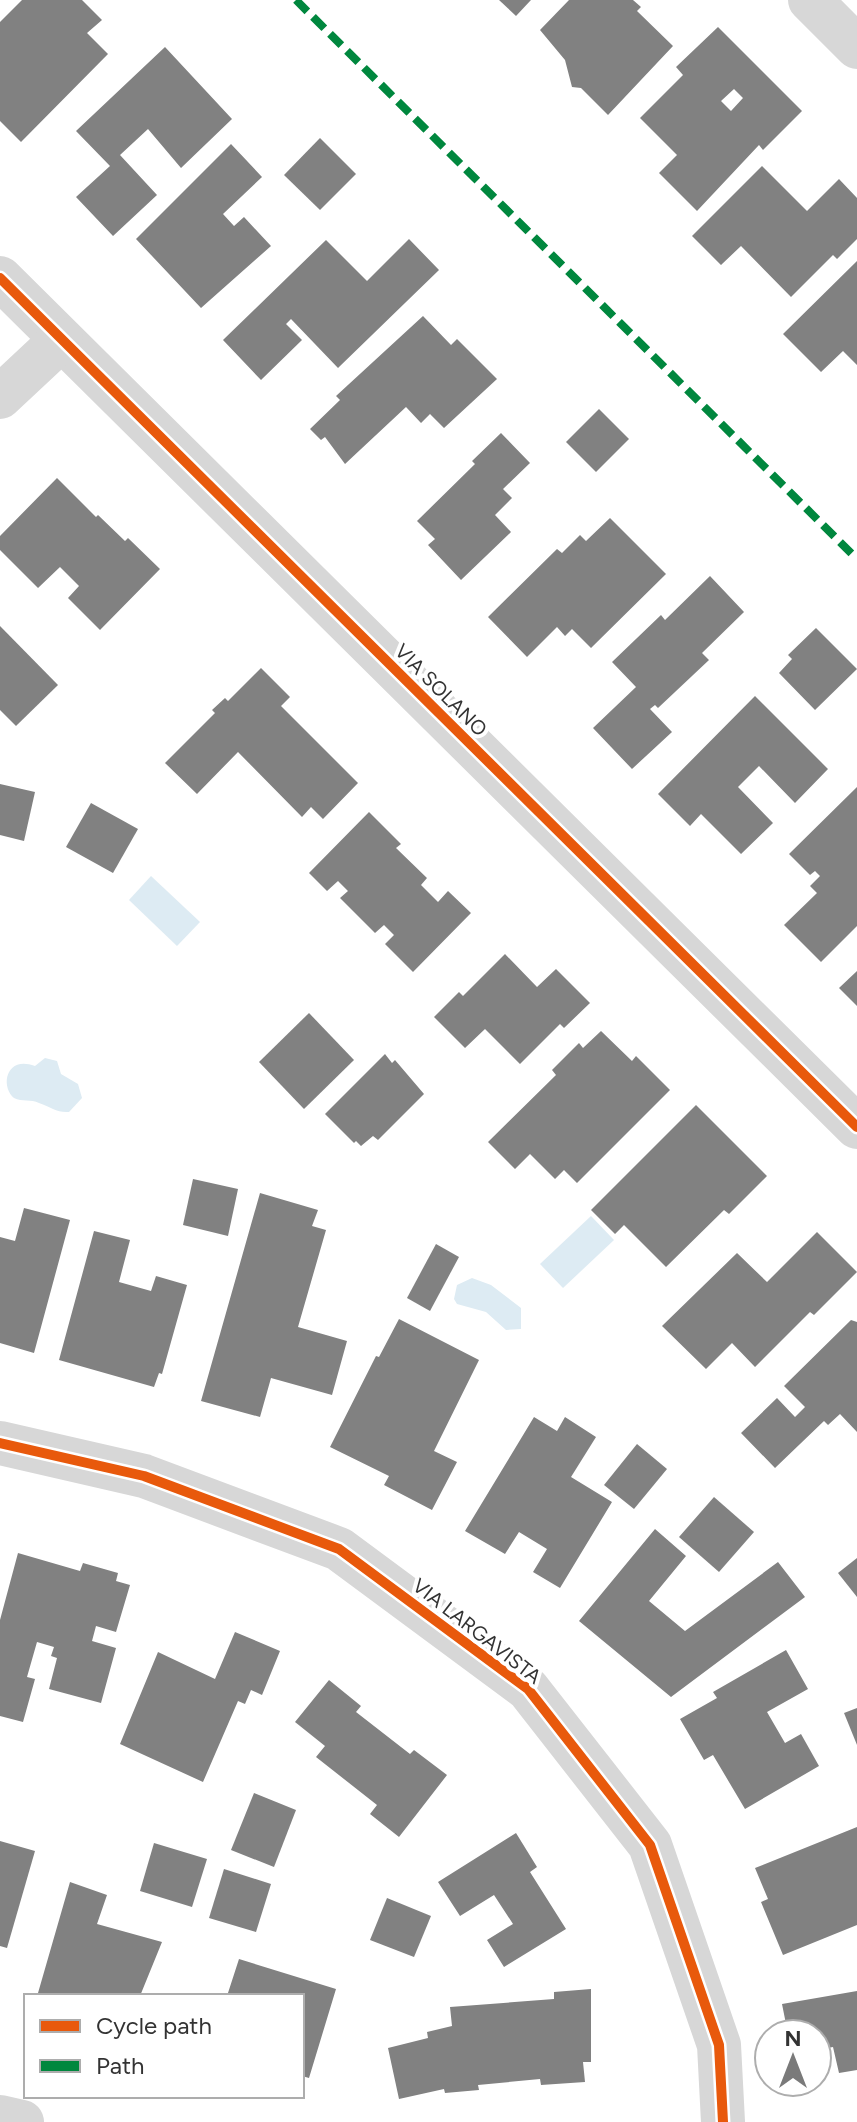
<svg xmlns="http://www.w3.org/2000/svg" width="857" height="2122" viewBox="0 0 857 2122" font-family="Figtree,sans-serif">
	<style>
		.water { fill: #ddebf3 }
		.building { fill: #818181; fill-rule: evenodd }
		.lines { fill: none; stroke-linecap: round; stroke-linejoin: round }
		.minor { stroke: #d7d7d7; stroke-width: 44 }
		.quiet { stroke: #00873e; stroke-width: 8; stroke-dasharray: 16 8; stroke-linecap: butt }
		.cycleway-casing { stroke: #fff; stroke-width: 15 }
		.cycleway { stroke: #e8590c; stroke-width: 10 }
		.labels { text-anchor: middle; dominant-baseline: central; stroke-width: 8; stroke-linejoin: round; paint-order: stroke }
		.street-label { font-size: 20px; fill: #333; stroke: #fff }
	</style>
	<rect width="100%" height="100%" fill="#fff"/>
	<!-- water -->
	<g class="water">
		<polygon points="151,876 200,922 177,946 129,900"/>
		<path d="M45 1058 57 1061 61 1074 78 1084 82 1098 69 1112C57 1113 51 1107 39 1103 31 1099 22 1102 14 1098 0 1086 6 1055 35 1066Z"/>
		<polygon points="591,1216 614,1240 563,1288 540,1264"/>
		<polygon points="472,1278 491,1285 521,1308 521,1329 506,1330 486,1312 457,1304 454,1299 457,1285"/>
	</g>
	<!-- building -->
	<g class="building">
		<polygon points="22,0 82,0 102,20 87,33 108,54 21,142 0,121 0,22"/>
		<polygon points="499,0 531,0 516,16"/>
		<polygon points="569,0 633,0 641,7 637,11 673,46 608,115 581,88 572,87 565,60 540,30"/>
		<path d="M718 27 802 111 763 150 759 145 697 211 659 173 677 155 640 118 683 75 676 67ZM734 89 743 98 731 111 721 101Z"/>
		<polygon points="165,47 232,119 181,168 148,129 120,155 157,195 113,236 76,197 110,166 76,131"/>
		<polygon points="320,138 356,174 320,210 284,175"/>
		<polygon points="231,144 262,177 223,214 234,226 244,217 271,246 201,308 136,239"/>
		<polygon points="762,166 807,211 839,179 857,198 857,239 837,259 833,255 791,297 741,246 721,265 692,236"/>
		<polygon points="409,239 439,270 338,368 291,319 286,324 302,340 261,380 223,340 326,240 367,281"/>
		<polygon points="857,261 857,365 843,351 821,372 783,334"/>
		<polygon points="423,316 451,345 457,339 497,379 444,428 430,414 421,423 406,407 345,464 325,437 321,440 310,429 340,400 336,396"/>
		<polygon points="599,409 629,439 596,472 566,442"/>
		<polygon points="501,433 530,463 503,489 512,498 495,515 511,532 461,580 428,545 435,539 417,521 475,464 472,461"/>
		<polygon points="57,478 96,517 98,515 125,541 128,538 160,569 100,630 68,598 79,586 60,567 38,588 0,550 0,536"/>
		<polygon points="610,518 666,574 591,648 572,629 565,636 557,627 527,657 488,617 557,549 562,553 580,535 586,541"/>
		<polygon points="710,576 744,612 702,653 709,660 658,708 655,705 650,709 672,732 632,769 593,728 636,687 612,662 661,615 665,620"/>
		<polygon points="0,626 58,685 16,726 0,710"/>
		<polygon points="816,628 857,669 815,710 779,673 792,659 788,655"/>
		<polygon points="261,668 290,697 281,706 358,783 323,819 311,807 302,817 238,752 197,794 165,763 215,713 212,710 225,698 228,701"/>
		<polygon points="755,696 828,769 795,803 759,766 738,787 773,823 741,854 701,814 690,826 658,794"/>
		<polygon points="0,784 35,792 24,841 0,835"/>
		<polygon points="857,787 857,926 821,962 784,925 817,893 810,886 820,876 815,871 810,875 789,854"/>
		<polygon points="91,803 138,829 113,873 66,847"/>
		<polygon points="369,812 401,844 396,848 427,878 421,885 438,902 448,891 471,913 413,972 385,944 394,935 384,925 375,933 340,898 348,891 338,881 327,891 309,873"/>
		<polygon points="505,954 537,987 556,969 590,1003 564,1028 560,1024 520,1064 485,1029 465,1048 434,1017 459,992 463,996"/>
		<polygon points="857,971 857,1006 839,988"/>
		<polygon points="309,1013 354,1060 304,1109 259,1062"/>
		<polygon points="601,1031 632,1061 636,1056 670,1090 577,1183 564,1170 555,1179 530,1154 515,1169 488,1142 556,1075 552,1070 579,1043 583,1048"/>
		<polygon points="385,1054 392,1063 395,1060 424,1094 378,1140 373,1136 361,1146 356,1141 354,1143 325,1114"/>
		<polygon points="696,1105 767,1176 729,1214 724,1210 666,1267 624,1225 615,1234 591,1210"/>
		<polygon points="193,1179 238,1189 228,1236 183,1225"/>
		<polygon points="260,1193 318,1210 312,1226 326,1230 298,1327 347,1341 332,1395 271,1378 260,1417 201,1401"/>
		<polygon points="24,1208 70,1220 34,1353 0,1343 0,1237 15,1241"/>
		<polygon points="94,1231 130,1240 119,1282 151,1291 156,1276 187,1285 162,1374 159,1373 154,1387 59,1360"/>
		<polygon points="817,1232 857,1272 814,1315 810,1312 755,1367 732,1343 706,1369 662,1326 737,1253 767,1282"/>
		<polygon points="436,1244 459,1257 430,1311 407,1298"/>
		<polygon points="399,1319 479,1360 434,1451 457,1462 432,1510 384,1485 389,1476 330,1447 376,1356 379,1357"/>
		<polygon points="851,1320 857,1322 857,1432 840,1414 828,1425 824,1421 775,1468 741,1433 777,1398 795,1417 805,1407 784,1386"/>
		<polygon points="534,1417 557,1431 565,1417 596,1437 571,1477 612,1502 560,1588 533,1572 547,1549 519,1532 505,1554 465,1531"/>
		<polygon points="637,1444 667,1469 634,1509 604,1485"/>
		<polygon points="714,1497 754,1532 719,1572 679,1537"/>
		<polygon points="655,1529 686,1556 649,1601 685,1631 778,1562 805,1597 671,1697 579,1621"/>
		<polygon points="18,1553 80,1571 83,1563 118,1573 116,1581 130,1585 116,1632 96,1626 92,1641 116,1648 101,1703 49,1689 57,1658 51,1656 54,1647 37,1642 27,1677 35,1679 23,1722 0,1716 0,1620"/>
		<polygon points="857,1558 857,1597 838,1573"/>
		<polygon points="235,1632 280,1651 262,1695 251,1690 245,1704 238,1701 203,1782 120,1744 158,1652 215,1679"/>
		<polygon points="786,1650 808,1689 767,1712 785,1743 801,1734 819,1766 745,1809 713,1755 704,1760 680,1719 717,1698 713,1692"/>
		<polygon points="329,1680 361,1706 356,1712 410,1754 414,1750 447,1775 399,1837 370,1814 377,1805 316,1757 325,1746 295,1722"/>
		<polygon points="857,1708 857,1745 844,1713"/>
		<polygon points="254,1793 296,1810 274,1867 231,1850"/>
		<polygon points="857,1827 857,1925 783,1955 761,1902 768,1899 755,1868"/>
		<polygon points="516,1833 537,1867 530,1872 566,1929 504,1967 487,1940 513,1924 494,1895 460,1916 438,1882"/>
		<polygon points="0,1841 35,1851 7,1948 0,1946"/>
		<polygon points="154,1843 207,1859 192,1907 140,1891"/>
		<polygon points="224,1869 271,1884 256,1932 209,1918"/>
		<polygon points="70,1882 107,1895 97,1924 162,1942 140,1996 48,1996 38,1993"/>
		<polygon points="387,1898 431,1916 414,1957 370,1940"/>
		<polygon points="239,1959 336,1989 309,2078 302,2076 302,1996 227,1996"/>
		<polygon points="591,1989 591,2062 583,2062 585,2082 541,2085 540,2079 478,2085 479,2090 445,2093 444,2089 399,2099 388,2048 428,2038 427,2032 452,2026 450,2007 554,1999 554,1992"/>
		<polygon points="857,1991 857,2070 839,2073 833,2047 817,2050 817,2034 788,2034 782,2004"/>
	</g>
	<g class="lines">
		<!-- minor -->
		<g class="minor">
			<polyline points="810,0 857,47"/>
			<polyline points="0,278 857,1127"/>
			<polyline points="0,397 61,340"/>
			<polyline points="0,1443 144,1476 339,1549 528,1689 650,1845 719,2045 723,2122"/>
			<polyline points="0,2117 22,2122"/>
		</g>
		<!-- quiet -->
		<polyline class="quiet" points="296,0 857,559"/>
		<defs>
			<g id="cycleway">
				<polyline points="0,278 857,1127"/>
				<polyline points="0,1443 144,1476 339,1549 528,1689 650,1845 719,2045 723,2122"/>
			</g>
		</defs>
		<!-- cycleway casing -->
		<use href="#cycleway" class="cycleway-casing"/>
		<!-- cycleway -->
		<use href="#cycleway" class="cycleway"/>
	</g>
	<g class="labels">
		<!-- street labels -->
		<g class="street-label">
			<text transform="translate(441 690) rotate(45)">VIA SOLANO</text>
			<text transform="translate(477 1631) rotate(38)">VIA LARGAVISTA</text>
		</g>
	</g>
	<!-- legend -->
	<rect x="24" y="1994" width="280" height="104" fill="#ffffff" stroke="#adadad" stroke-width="2"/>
	<rect x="40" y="2020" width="40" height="12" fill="#e8590c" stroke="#adadad" stroke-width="2"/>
	<text x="96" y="2034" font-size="24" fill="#333333">Cycle path</text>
	<rect x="40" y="2060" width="40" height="12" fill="#00873e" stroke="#adadad" stroke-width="2"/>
	<text x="96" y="2074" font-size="24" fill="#333333">Path</text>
	<!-- north arrow -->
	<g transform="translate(793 2058)"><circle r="38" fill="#ffffff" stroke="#adadad" stroke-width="2"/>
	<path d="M0-6L14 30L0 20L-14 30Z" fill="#7a7a7a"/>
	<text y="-12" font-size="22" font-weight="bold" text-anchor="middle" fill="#333333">N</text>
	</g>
</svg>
